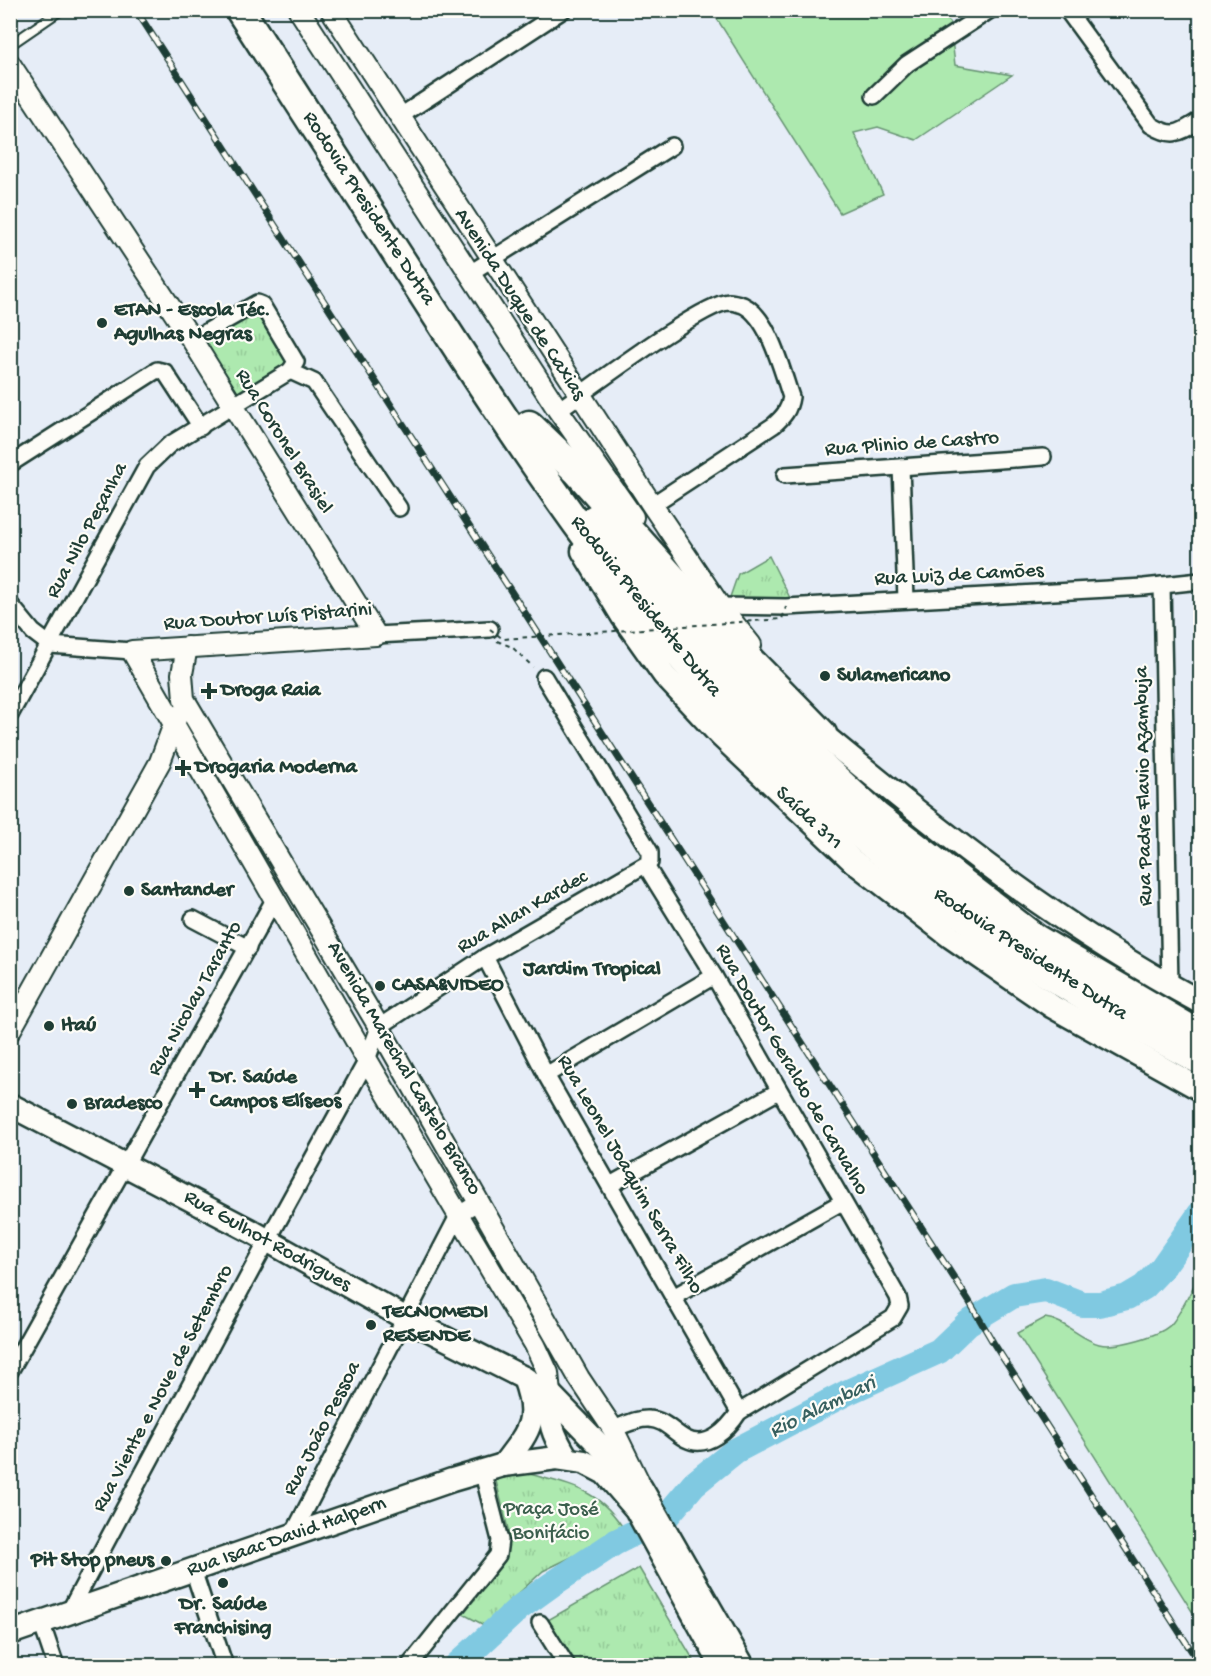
<svg xmlns="http://www.w3.org/2000/svg" width="1211" height="1676" viewBox="0 0 1211 1676" font-family="'Gochi Hand',sans-serif">
	<style>
		.grass { fill: #ade9af; stroke: #669372; stroke-width: 1.5 }
		.park { fill: url(#park-tufts); stroke: #669372; stroke-width: 1.5 }
		.lines { fill: none; stroke-linecap: round; stroke-linejoin: round }
		.river { stroke: #80c9e1; stroke-width: 26 }
		.service-casing { stroke: #1f3d34; stroke-width: 12 }
		.minor-casing { stroke: #1f3d34; stroke-width: 20 }
		.tertiary-casing { stroke: #1f3d34; stroke-width: 24 }
		.secondary-casing { stroke: #1f3d34; stroke-width: 27 }
		.motorway-casing { stroke: #1f3d34; stroke-width: 33 }
		.path { stroke: #1f3d34; stroke-width: 2; stroke-dasharray: 4.5 4.5; stroke-linecap: butt }
		.service { stroke: #fdfcf7; stroke-width: 8 }
		.minor { stroke: #fdfcf7; stroke-width: 15 }
		.tertiary { stroke: #fdfcf7; stroke-width: 20 }
		.secondary { stroke: #fdfcf7; stroke-width: 22 }
		.motorway { stroke: #fdfcf7; stroke-width: 28 }
		.rail-casing { stroke: #1f3d34; stroke-width: 7 }
		.rail { stroke: #fdfcf7; stroke-width: 4.5; stroke-dasharray: 14; stroke-linecap: butt }
		.path-bridge { stroke: #1f3d34; stroke-width: 2; stroke-dasharray: 4.5 4.5; stroke-linecap: butt }
		.poi-dot { fill: #1f3d34; stroke: #fdfcf7; stroke-width: 2 }
		.labels { text-anchor: middle; dominant-baseline: central; stroke-width: 4.5; stroke-linejoin: round; paint-order: stroke }
		.street-label { font-size: 21px; fill: #1f3d34; stroke: #fdfcf7 }
		.poi-label { font-size: 21px; font-weight: bold; fill: #1f3d34; stroke: #fdfcf7; text-anchor: start }
		.park-label { font-size: 21px; fill: #3b5f4d; stroke: #fdfcf7 }
		.neighbourhood-label { font-size: 22px; font-weight: bold; fill: #1f3d34; stroke: #fdfcf7 }
		.water-label { font-size: 22px; font-style: italic; fill: #37605f; stroke: #fdfcf7 }
	</style>
	<defs>
		<pattern id="park-tufts" width="24" height="20" patternUnits="userSpaceOnUse" patternTransform="scale(1.5)"><rect width="24" height="20" fill="#ade9af"/><path d="M3 7l-1-3M5 7V3M7 7l1-3M15 17l-1-3M17 17v-4M19 17l1-3" fill="none" stroke="#94c997"/></pattern>
	</defs>
	<rect width="100%" height="100%" fill="#e6edf7"/>
	<filter id="ink" filterUnits="userSpaceOnUse"><feTurbulence type="fractalNoise" baseFrequency=".0167" numOctaves="2"/><feDisplacementMap in="SourceGraphic" scale="12" xChannelSelector="R" yChannelSelector="G"/><feConvolveMatrix kernelMatrix="1 2 1 2 8 2 1 2 1" color-interpolation-filters="sRGB"/></filter>
	<g filter="url(#ink)">
		<!-- grass -->
		<g class="grass">
			<polygon points="712,11 938,11 950,22 955,65 1012,75 916,140 878,127 854,133 883,194 840,213"/>
			<path d="M1200 1273V1624L1017 1333 1045 1318C1065 1320 1079 1339 1099 1344 1115 1348 1163 1336 1173 1322 1184 1307 1192 1289 1200 1273Z"/>
		</g>
		<!-- park -->
		<g class="park">
			<polygon points="258,305 294,363 235,401 201,342"/>
			<polygon points="769,556 791,600 728,603 738,574"/>
			<path d="M526 1473C571 1486 599 1488 625 1531L543 1571 484 1625 463 1614 502 1565 508 1529 495 1477Z"/>
			<polygon points="639,1568 693,1659 683,1665 578,1665 548,1620"/>
		</g>
		<g class="lines">
			<!-- river -->
			<polyline class="river" points="456,1666 519,1608 551,1585 616,1542 666,1517 694,1484 735,1451 848,1392 939,1351 968,1323 1014,1295 1046,1290 1082,1304 1100,1304 1127,1297 1144,1287 1162,1268 1200,1214"/>
			<defs>
				<polyline id="service" points="10,45 61,10"/>
				<g id="minor">
					<path d="M1067 10 1151 125C1174 139 1179 133 1200 120"/>
					<polyline points="874,96 907,64 990,10"/>
					<polyline points="399,117 563,10"/>
					<polyline points="470,273 672,146"/>
					<polyline points="290,371 314,382 399,508"/>
					<path d="M558 410C588 390 702 303 729 302 732 302 740 304 743 305 769 317 782 371 791 397 789 410 784 416 774 425L652 505"/>
					<polyline points="10,464 157,370 165,372 201,427"/>
					<polyline points="901,467 906,599"/>
					<polyline points="785,475 1043,457"/>
					<polyline points="1162,585 1170,985"/>
					<polyline points="10,604 33,632 50,645"/>
					<polyline points="720,606 786,607 1144,587 1200,581"/>
					<polyline points="376,635 490,629"/>
					<polyline points="50,645 132,651"/>
					<polyline points="10,715 147,466 169,445 290,371 296,362 262,305 257,303 192,340"/>
					<polyline points="193,919 248,948"/>
					<polyline points="485,957 546,1075 739,1412"/>
					<polyline points="546,1075 714,976"/>
					<polyline points="610,1185 779,1091"/>
					<polyline points="675,1296 842,1202"/>
					<polyline points="10,1371 275,898"/>
					<path d="M613 1429C625 1425 637 1418 649 1419 666 1420 672 1432 686 1439 708 1450 728 1429 739 1412L893 1318 900 1306 898 1297 714 976 646 866"/>
					<polyline points="292,1536 459,1214 479,1202"/>
					<polyline points="193,1570 225,1666"/>
					<polyline points="69,1612 258,1258 367,1060 379,1027 485,957 650,862 650,852 544,677"/>
					<polyline points="41,1622 56,1666"/>
					<polyline points="540,1623 567,1666"/>
					<polyline points="409,1666 498,1555 500,1540 482,1470"/>
				</g>
				<g id="tertiary">
					<polyline points="299,10 558,410 633,517"/>
					<polyline points="331,10 652,505 720,606 751,645"/>
					<polyline points="10,64 192,340 376,635 132,651 367,1060 535,1345 548,1373 550,1394"/>
					<polyline points="187,647 182,674 184,699 379,1027 579,1378 613,1429 638,1480"/>
					<polyline points="10,1031 160,762 177,716"/>
				</g>
				<g id="secondary">
					<polyline points="583,551 623,617 664,675 721,736 853,861 951,937 1053,1007 1200,1089"/>
					<path d="M822 734C944 835 1060 927 1200 1002"/>
					<polyline points="10,1105 251,1231 405,1318 524,1378 550,1394 641,1488 743,1666"/>
					<path d="M550 1394C549 1424 552 1433 567 1458"/>
					<path d="M503 1465C529 1431 540 1421 524 1378"/>
					<polyline points="10,1633 452,1480 503,1465 557,1458 584,1462 605,1473 636,1509 722,1666"/>
				</g>
				<g id="motorway">
					<path d="M240 10C305 112 371 214 437 316 527 456 620 595 735 717 841 827 967 927 1098 1005 1132 1024 1167 1042 1200 1060"/>
					<polyline points="529,425 578,472 706,616 822,734"/>
					<polyline points="595,519 665,607 756,705 876,816 1036,939 1200,1035"/>
				</g>
			</defs>
			<!-- service casing -->
			<use href="#service" class="service-casing"/>
			<!-- minor casing -->
			<use href="#minor" class="minor-casing"/>
			<!-- tertiary casing -->
			<use href="#tertiary" class="tertiary-casing"/>
			<!-- secondary casing -->
			<use href="#secondary" class="secondary-casing"/>
			<!-- motorway casing -->
			<use href="#motorway" class="motorway-casing"/>
			<!-- path -->
			<polyline class="path" points="497,641 512,647 533,667"/>
			<!-- service -->
			<use href="#service" class="service"/>
			<!-- minor -->
			<use href="#minor" class="minor"/>
			<!-- tertiary -->
			<use href="#tertiary" class="tertiary"/>
			<!-- secondary -->
			<use href="#secondary" class="secondary"/>
			<!-- motorway -->
			<use href="#motorway" class="motorway"/>
			<defs>
				<polyline id="rail" points="136,10 969,1301 994,1344 1200,1664"/>
			</defs>
			<!-- rail casing -->
			<use href="#rail" class="rail-casing"/>
			<!-- rail -->
			<use href="#rail" class="rail"/>
			<!-- path-bridge -->
			<polyline class="path-bridge" points="490,629 503,639 782,619 786,607"/>
		</g>
	</g>
	<!-- markers -->
	<g class="poi-dot">
		<circle cx="102" cy="323" r="6"/>
		<circle cx="825" cy="676" r="6"/>
		<path d="M206 682h6v6h6v6h-6v6h-6v-6h-6v-6h6z"/>
		<path d="M180 759h6v6h6v6h-6v6h-6v-6h-6v-6h6z"/>
		<circle cx="129" cy="891" r="6"/>
		<circle cx="380" cy="986" r="6"/>
		<circle cx="49" cy="1026" r="6"/>
		<path d="M194 1081h6v6h6v6h-6v6h-6v-6h-6v-6h6z"/>
		<circle cx="72" cy="1104" r="6"/>
		<circle cx="371" cy="1325" r="6"/>
		<circle cx="166" cy="1561" r="6"/>
		<circle cx="223" cy="1583" r="6"/>
	</g>
	<g class="labels">
		<!-- street labels -->
		<g class="street-label">
			<text transform="translate(368 209) rotate(57)">Rodovia Presidente Dutra</text>
			<text transform="translate(519 305) rotate(57)">Avenida Duque de Caxias</text>
			<text transform="translate(283 442) rotate(58)">Rua Coronel Brasiel</text>
			<text transform="translate(912 445) rotate(-4)">Rua Plinio de Castro</text>
			<text transform="translate(88 531) rotate(-62)">Rua Nilo Peçanha</text>
			<text transform="translate(959 576) rotate(-3)">Rua Luiz de Camões</text>
			<text transform="translate(645 607) rotate(51)">Rodovia Presidente Dutra</text>
			<text transform="translate(268 618) rotate(-4)">Rua Doutor Luís Pistarini</text>
			<text transform="translate(1145 786) rotate(-91)">Rua Padre Flavio Azambuja</text>
			<text transform="translate(808 819) rotate(43)">Saída 311</text>
			<text transform="translate(523 913) rotate(-30)">Rua Allan Kardec</text>
			<text transform="translate(1030 955) rotate(33)">Rodovia Presidente Dutra</text>
			<text transform="translate(196 999) rotate(-61)">Rua Nicolau Taranto</text>
			<text transform="translate(403 1069) rotate(60)">Avenida Marechal Castelo Branco</text>
			<text transform="translate(791 1070) rotate(60)">Rua Doutor Geraldo de Carvalho</text>
			<text transform="translate(629 1175) rotate(60)">Rua Leonel Joaquim Serra Filho</text>
			<text transform="translate(267 1242) rotate(29)">Rua Gulhot Rodrigues</text>
			<text transform="translate(164 1389) rotate(-62)">Rua Viente e Nove de Setembro</text>
			<text transform="translate(323 1429) rotate(-63)">Rua João Pessoa</text>
			<text transform="translate(287 1538) rotate(-19)">Rua Isaac David Halpern</text>
		</g>
		<!-- poi labels -->
		<g class="poi-label">
			<text x="114" y="311">ETAN - Escola Téc.<tspan x="114" dy="24">Agulhas Negras</tspan></text>
			<text x="837" y="676">Sulamericano</text>
			<text x="221" y="691">Droga Raia</text>
			<text x="195" y="768">Drogaria Moderna</text>
			<text x="141" y="891">Santander</text>
			<text x="392" y="986">CASA&amp;VIDEO</text>
			<text x="61" y="1026">Itaú</text>
			<text x="210" y="1078">Dr. Saúde<tspan x="210" dy="24">Campos Elíseos</tspan></text>
			<text x="84" y="1104">Bradesco</text>
			<text x="383" y="1313">TECNOMEDI<tspan x="383" dy="24">RESENDE</tspan></text>
			<text x="154" y="1561" text-anchor="end">Pit Stop pneus</text>
			<text x="223" y="1605" text-anchor="middle">Dr. Saúde<tspan x="223" dy="24">Franchising</tspan></text>
		</g>
		<!-- park labels -->
		<g class="park-label">
			<text x="551" y="1510">Praça José<tspan x="551" dy="24">Bonifácio</tspan></text>
		</g>
		<!-- neighbourhood labels -->
		<g class="neighbourhood-label">
			<text x="592" y="970">Jardim Tropical</text>
		</g>
		<!-- water labels -->
		<g class="water-label">
			<text transform="translate(823 1408) rotate(-26)">Rio Alambari</text>
		</g>
	</g>
	<!-- margin -->
	<rect width="1211" height="1676" fill="none" stroke="#fdfcf7" stroke-width="36"/>
	<rect x="18" y="18" width="1175" height="1640" fill="none" stroke="#1f3d34" stroke-width="2" filter="url(#ink)"/>
</svg>
